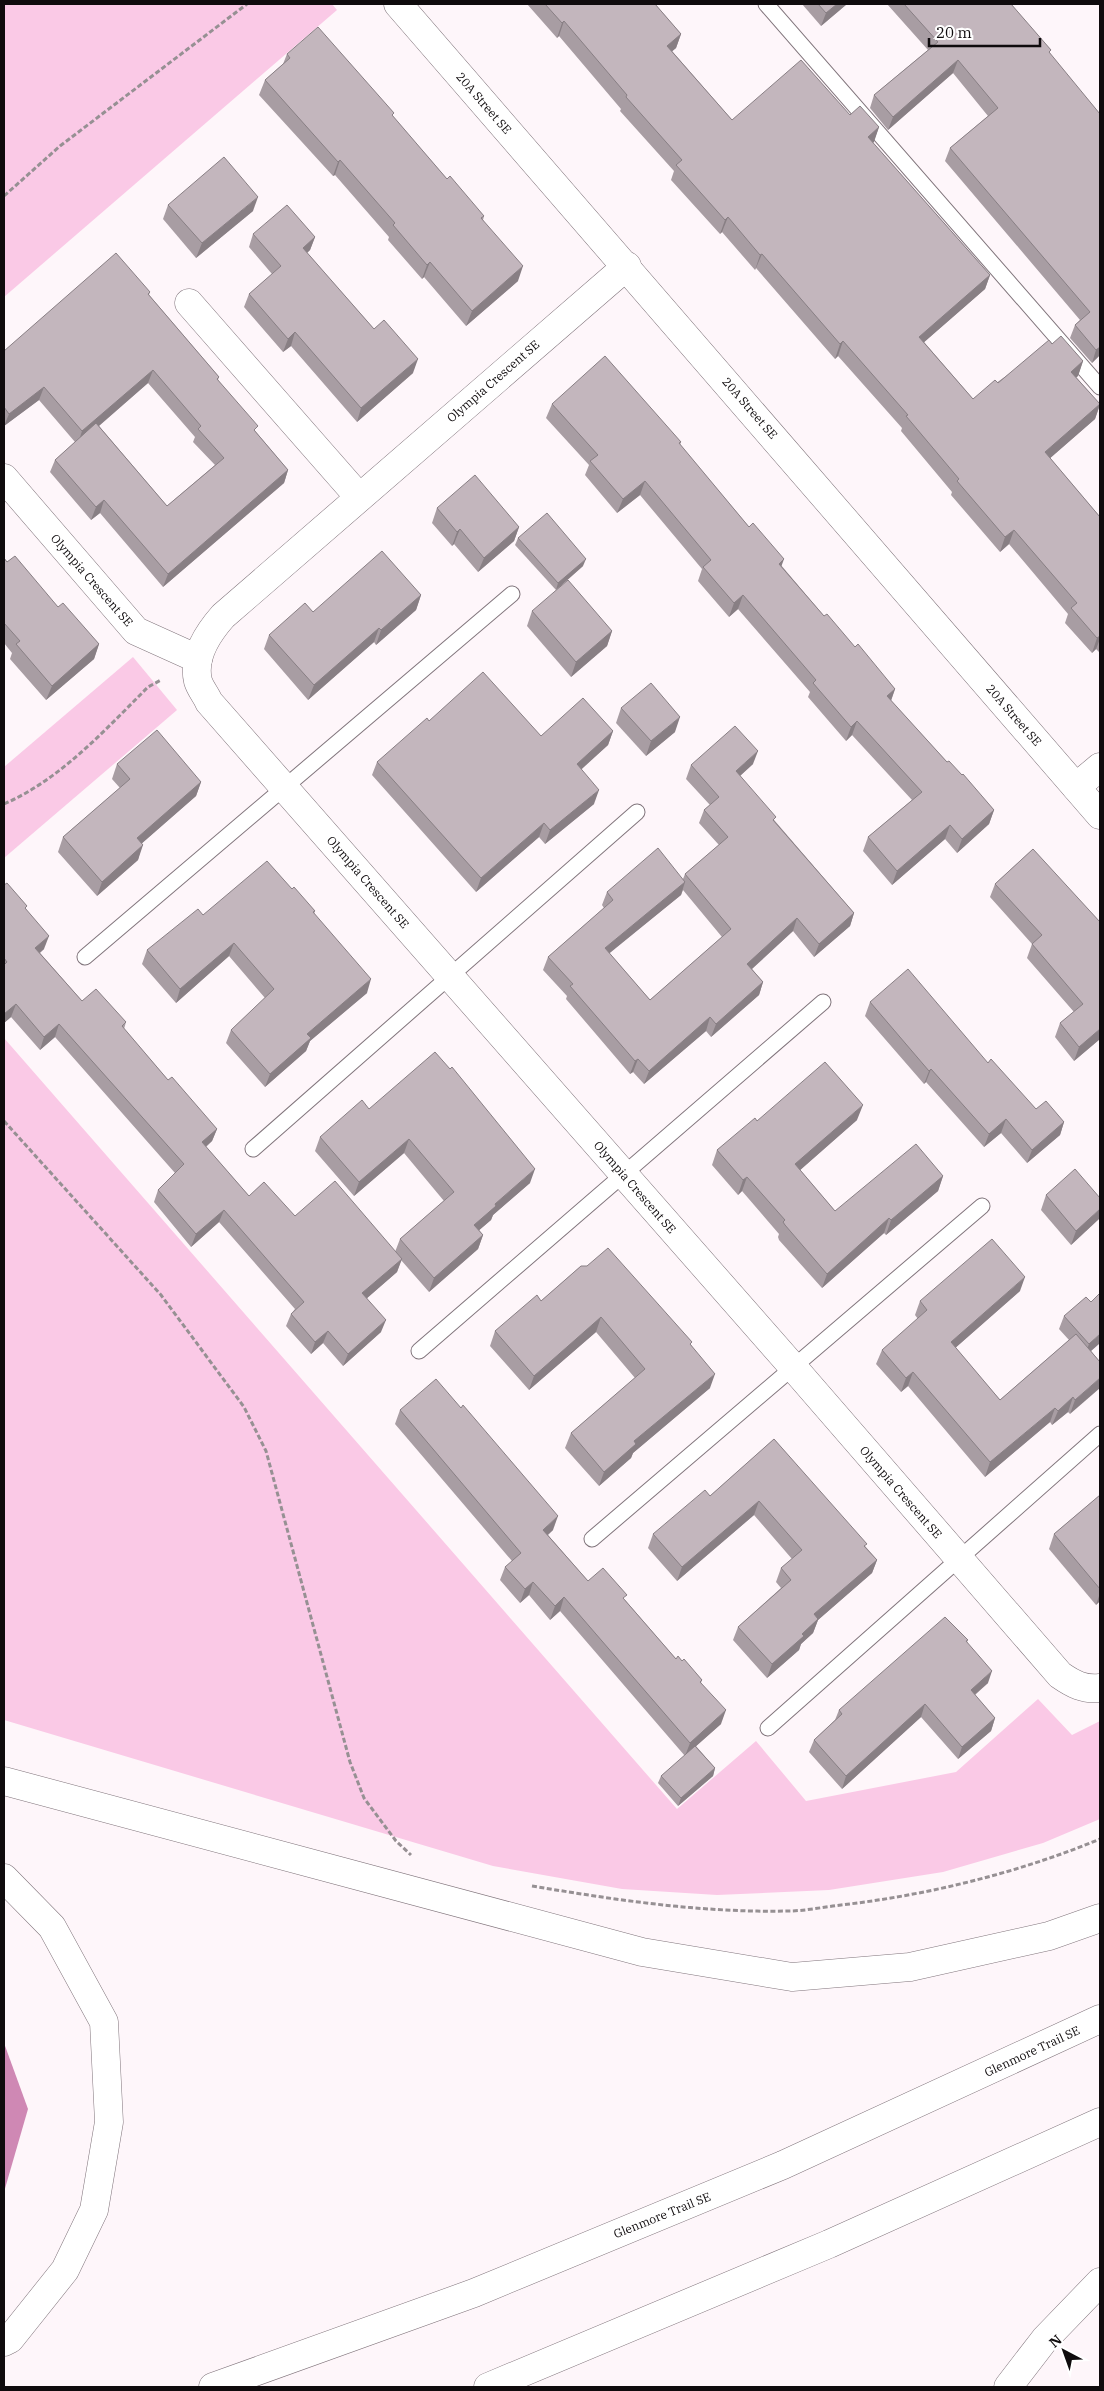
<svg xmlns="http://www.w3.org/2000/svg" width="1104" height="2391" viewBox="0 0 1104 2391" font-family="'IBM Plex Serif',serif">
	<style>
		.green { fill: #fac9e6 }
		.water { fill: #cf88b4 }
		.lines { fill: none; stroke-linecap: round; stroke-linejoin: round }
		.lane-casing { stroke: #81757c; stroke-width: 17 }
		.street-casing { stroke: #81757c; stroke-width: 29 }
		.highway-casing { stroke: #81757c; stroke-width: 29 }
		.path { stroke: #969093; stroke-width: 3; stroke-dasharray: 5 2.5; stroke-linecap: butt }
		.lane { stroke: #fff; stroke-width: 15 }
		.street { stroke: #fff; stroke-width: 28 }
		.highway { stroke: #fff; stroke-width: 28 }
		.wall { fill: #a89da3; fill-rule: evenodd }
		.shaded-wall { fill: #887f84 }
		.building { fill: #c3b6bd; stroke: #887f84 }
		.labels { text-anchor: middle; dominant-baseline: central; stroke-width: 4.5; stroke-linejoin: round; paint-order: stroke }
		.street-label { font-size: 12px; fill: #0f0b0d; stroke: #fff }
	</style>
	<rect width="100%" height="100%" fill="#fef6fa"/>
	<!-- green -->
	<g class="green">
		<polygon points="4,4 332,4 337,10 4,297"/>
		<polygon points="133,657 177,710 4,858 4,767"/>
		<polygon points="4,1038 677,1809 756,1741 806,1801 956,1772 1038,1699 1072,1735 1100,1721 1100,1819 1043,1843 943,1872 829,1890 717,1895 622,1889 493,1866 4,1720"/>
	</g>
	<!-- water -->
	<polygon class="water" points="4,2043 28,2109 4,2192"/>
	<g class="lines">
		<defs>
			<g id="lane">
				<polyline points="766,4 1100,387"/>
				<polyline points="85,957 512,594"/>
				<polyline points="253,1149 637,812"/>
				<polyline points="419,1351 823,1002"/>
				<polyline points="592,1539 982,1206"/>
				<polyline points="768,1728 1100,1434"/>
			</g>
			<g id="street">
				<polyline points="398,4 1100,815"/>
				<path d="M627 266 223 616C208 633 192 656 198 681 200 688 206 695 209 702L793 1367 1060 1675C1073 1684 1084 1690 1100 1688"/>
				<polyline points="189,303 359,497"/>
				<polyline points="4,478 136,631 198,659"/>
				<polyline points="1076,787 1100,767"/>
			</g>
			<g id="highway">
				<polyline points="4,1781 642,1952 792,1977 910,1967 1049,1936 1100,1918"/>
				<polyline points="4,1878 52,1927 104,2022 109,2122 94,2210 65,2270 10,2339 4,2342"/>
				<polyline points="213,2387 474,2293 783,2165 1100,2019"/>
				<polyline points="488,2387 829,2244 1100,2122"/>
				<polyline points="1008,2387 1045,2339 1100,2282"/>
			</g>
		</defs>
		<!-- lane casing -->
		<use href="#lane" class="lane-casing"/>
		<!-- street casing -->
		<use href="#street" class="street-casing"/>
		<!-- highway casing -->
		<use href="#highway" class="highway-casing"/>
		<!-- path -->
		<g class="path">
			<polyline points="4,196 60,146 247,4"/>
			<path d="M4 804C61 779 105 730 148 687L161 680"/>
			<polyline points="4,1121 161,1295 244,1407 266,1451 350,1762 364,1798 396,1841 411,1855"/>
			<path d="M532 1886C616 1900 702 1913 788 1911 805 1911 823 1907 841 1905 928 1895 1018 1873 1100 1839"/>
		</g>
		<!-- lane -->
		<use href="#lane" class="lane"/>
		<!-- street -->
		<use href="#street" class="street"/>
		<!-- highway -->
		<use href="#highway" class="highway"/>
	</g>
	<!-- wall -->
	<g class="wall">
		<polygon points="527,4 655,4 681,34 676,48 672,51 732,120 850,115 879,127 873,143 990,275 985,289 924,342 973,399 1052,344 1083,361 1078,376 1076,377 1100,405 1095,419 1050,458 1100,517 1100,653 1096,649 1092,653 1065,623 1068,614 1009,544 1000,552 951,495 952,492 901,431 902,428 838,356 835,359 756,268 755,270 722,232 720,234 671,180 674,171 620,111 621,109 559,36 557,38"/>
		<polygon points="802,4 847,4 821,26"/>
		<polygon points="887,4 1011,4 1050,53 1100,355 1092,363 1070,338 1075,325 1080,320 945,161 950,148 988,116 953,73 888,130 870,108 874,95 928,50"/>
		<polygon points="287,54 393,117 447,179 484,216 483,220 518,281 466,326 424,277 422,279 388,240 389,237 335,175 333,176 259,95 265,80 283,64"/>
		<polygon points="168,205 253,211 196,258 163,219"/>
		<polygon points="253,234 315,237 310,250 307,253 374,329 413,373 357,422 291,346 283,352 244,307 249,294 272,274 249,247"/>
		<path d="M150 292 149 295 219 377 218 380 256 432 288 470 284 483 163 587 100 513 91 520 50 472 55 460 75 442 39 400 4 426V351ZM148 383 195 437 193 442 215 465 167 506 99 426Z"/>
		<polygon points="552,404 681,442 680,445 824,616 895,689 891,701 947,762 962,775 994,810 989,824 957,853 945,839 892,885 863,851 868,837 912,800 852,735 846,741 808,697 810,692 738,609 729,617 698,581 702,569 640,495 617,513 585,475 589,465 546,418"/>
		<polygon points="437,508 519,527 514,541 478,572 454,544 452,546 432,523"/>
		<polygon points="518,538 583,566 556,590 515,545"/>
		<polygon points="4,558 7,562 58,607 99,644 94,659 46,700 10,659 12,653 4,643"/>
		<polygon points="421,595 416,610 376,645 374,642 308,700 264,649 269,635 313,612"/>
		<polygon points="532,611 612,631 607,646 571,677 527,626"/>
		<polygon points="621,708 675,732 646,756 616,723"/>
		<polygon points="429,721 541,736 613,731 608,745 581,769 594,804 545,844 539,837 476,892 372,775 377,762"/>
		<polygon points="117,764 201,782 196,796 142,843 138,860 97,896 58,852 63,837 120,788 112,779"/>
		<path d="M753 764 740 776 775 821 854 913 850 926 814 957 793 931 752 969 763 982 759 995 711 1037 706 1031 644 1084 633 1072 630 1074 566 999 567 996 543 970 548 957 604 908 602 905 607 892 683 879 685 874 719 845 699 823 704 810 710 805 686 779 691 765ZM683 890 722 937 650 1000 609 953 681 895Z"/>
		<polygon points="1033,849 1100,1039 1074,1061 1055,1037 1060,1023 1074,1012 1027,958 1032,944 990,897 995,884"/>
		<polygon points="4,885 26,909 44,949 40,953 82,1001 126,1022 124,1029 168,1080 217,1129 212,1141 206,1147 249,1196 295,1216 395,1252 400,1239 444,1201 404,1153 354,1196 315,1151 320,1137 369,1109 530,1183 493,1215 491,1220 479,1230 483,1235 478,1249 429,1292 401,1260 397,1272 367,1298 381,1332 343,1366 323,1343 311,1354 286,1326 291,1314 295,1309 219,1222 191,1247 154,1202 158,1190 175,1173 55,1037 40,1050 11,1017 4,1023"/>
		<polygon points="292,889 315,911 314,914 367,993 310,1041 306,1051 265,1087 226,1043 231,1030 265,998 229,956 176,1003 142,964 147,950 203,915"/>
		<polygon points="870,1002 988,1063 1036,1109 1064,1122 1060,1135 1027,1163 1001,1133 984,1147 926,1082 924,1084 865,1016"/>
		<polygon points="857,1120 800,1170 835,1211 943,1176 938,1191 886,1235 884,1233 822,1288 779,1240 778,1237 779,1234 742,1191 738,1195 712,1165 717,1150 757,1121"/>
		<polygon points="1046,1195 1100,1218 1071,1245 1041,1210"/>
		<polygon points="581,1266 691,1345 710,1388 633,1453 631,1458 599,1486 565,1448 571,1433 635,1378 596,1332 529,1390 490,1346 495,1331 541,1301"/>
		<polygon points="1020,1291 955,1348 1000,1400 1069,1340 1059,1329 1064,1316 1100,1343 1091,1351 1100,1362 1070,1414 1068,1412 1052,1425 1050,1422 985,1477 908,1386 901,1392 876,1364 882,1350 918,1319 915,1315 920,1301"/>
		<polygon points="400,1410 553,1530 548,1535 588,1581 625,1600 676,1659 682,1661 702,1680 701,1683 721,1724 696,1746 715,1768 713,1776 678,1806 658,1783 661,1776 685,1756 560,1611 550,1620 529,1595 520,1603 500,1580 505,1567 512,1561 395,1424"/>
		<polygon points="774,1439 877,1560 872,1573 818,1620 813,1633 801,1644 799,1650 767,1678 733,1640 738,1627 781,1588 776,1582 781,1568 792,1559 754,1515 677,1581 648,1548 653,1534 710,1496"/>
		<polygon points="1100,1495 1100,1601 1096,1605 1049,1549 1054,1534"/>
		<polygon points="968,1640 967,1642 988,1683 975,1695 995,1718 991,1731 958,1759 921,1717 842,1789 809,1752 814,1740 835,1720 839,1710"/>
	</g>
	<!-- shaded-wall -->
	<g class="shaded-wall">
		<polygon points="837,4 847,4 821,26 826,13"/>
		<polygon points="564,21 559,36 557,38 562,23"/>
		<polygon points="681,34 676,48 662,60 667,46"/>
		<polygon points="958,60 953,73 888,130 893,117"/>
		<polygon points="879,127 874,142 863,151 868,137"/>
		<polygon points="340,160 335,175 333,176 338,162"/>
		<polygon points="258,197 253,211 196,258 202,243"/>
		<polygon points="728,217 722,232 720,234 725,220"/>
		<polygon points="315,237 310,250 298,261 303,248"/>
		<polygon points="762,254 756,268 755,270 760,255"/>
		<polygon points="430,262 424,277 422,279 427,265"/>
		<polygon points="523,266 518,281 466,326 472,311"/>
		<polygon points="990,275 985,289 914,351 919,337"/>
		<polygon points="295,332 291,346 283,352 288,339"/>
		<polygon points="843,341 838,356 835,359 840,344"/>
		<polygon points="1100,347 1100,355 1092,363 1096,350"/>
		<polygon points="418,359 413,373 357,422 361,408"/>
		<polygon points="1083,361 1078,376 1066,386 1071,372"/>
		<polygon points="153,370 148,383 78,444 82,431"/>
		<polygon points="44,387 39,400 4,426 9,414"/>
		<polygon points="1100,404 1095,419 1040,467 1045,452"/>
		<polygon points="288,470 284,483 163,587 168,574"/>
		<polygon points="645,481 640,495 617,513 623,499"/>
		<polygon points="104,500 100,513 91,520 96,507"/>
		<polygon points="519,527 514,541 478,572 484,558"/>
		<polygon points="460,529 454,544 452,546 457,532"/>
		<polygon points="1014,530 1009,544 1000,552 1005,537"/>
		<polygon points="586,559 583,566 556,590 558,583"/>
		<polygon points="784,559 779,573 779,564"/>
		<polygon points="421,595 416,610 376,645 381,630"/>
		<polygon points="743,595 738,609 729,617 734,603"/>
		<polygon points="379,628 374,642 308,700 314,685"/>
		<polygon points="612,631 607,646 571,677 576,662"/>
		<polygon points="1100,636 1100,639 1096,649 1092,653 1097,638"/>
		<polygon points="99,644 94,659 46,700 52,686"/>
		<polygon points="895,689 890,703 887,696"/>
		<polygon points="680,717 675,732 646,756 651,741"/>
		<polygon points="857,721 852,735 846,741 851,727"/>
		<polygon points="613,731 608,745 572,778 577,764"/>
		<polygon points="758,751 753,764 731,784 736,771"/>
		<polygon points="201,782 196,796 132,852 137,838"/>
		<polygon points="599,790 594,804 545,844 550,830"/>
		<polygon points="994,810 989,824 957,853 962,839"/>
		<polygon points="544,823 539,837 476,892 481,878"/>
		<polygon points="950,825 945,839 892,885 897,871"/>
		<polygon points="143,845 138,860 97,896 102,882"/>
		<polygon points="685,882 681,895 600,961 605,948"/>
		<polygon points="854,913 850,926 814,957 819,944"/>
		<polygon points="797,918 793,931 743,977 747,964"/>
		<polygon points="49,936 44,949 31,960 35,948"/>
		<polygon points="234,943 229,956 176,1003 180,989"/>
		<polygon points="371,979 367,993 310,1041 306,1051 265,1087 270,1074 307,1034"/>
		<polygon points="763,982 759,995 711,1037 716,1024"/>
		<polygon points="16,1004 11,1017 4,1023 4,1014"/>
		<polygon points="710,1017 706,1031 644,1084 649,1071"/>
		<polygon points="59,1024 55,1037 40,1050 44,1037"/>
		<polygon points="1100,1029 1100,1039 1074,1061 1079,1047"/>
		<polygon points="638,1059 633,1072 630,1074 635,1061"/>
		<polygon points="931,1069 926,1082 924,1084 929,1071"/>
		<polygon points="863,1105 857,1120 790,1179 795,1164"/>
		<polygon points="1006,1119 1001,1133 984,1147 989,1134"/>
		<polygon points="1064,1122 1060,1135 1027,1163 1032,1150"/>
		<polygon points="217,1129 212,1141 197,1154 202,1142"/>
		<polygon points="409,1139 404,1153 354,1196 359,1182"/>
		<polygon points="535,1169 530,1183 493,1215 491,1220 469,1239 474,1225 495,1204"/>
		<polygon points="943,1176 938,1191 886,1235 891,1220"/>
		<polygon points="747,1177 742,1191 738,1195 743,1180"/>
		<polygon points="1100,1209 1100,1218 1071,1245 1076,1231"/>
		<polygon points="224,1210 219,1222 191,1247 196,1234"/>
		<polygon points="889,1218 884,1233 822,1288 827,1274"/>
		<polygon points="483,1235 478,1249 429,1292 434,1278"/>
		<polygon points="402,1259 397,1272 358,1306 362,1293"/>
		<polygon points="1025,1277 1020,1291 945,1357 951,1342"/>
		<polygon points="601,1317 596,1332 529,1390 534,1376"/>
		<polygon points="386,1320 381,1332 343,1366 348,1354"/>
		<polygon points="328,1331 323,1343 311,1354 315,1342"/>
		<polygon points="1100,1334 1100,1343 1084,1357 1089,1344"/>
		<polygon points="913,1372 908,1386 901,1392 906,1378"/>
		<polygon points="715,1374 710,1388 633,1453 631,1458 599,1486 604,1472 634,1441"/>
		<polygon points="1100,1378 1100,1388 1070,1414 1075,1400"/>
		<polygon points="1073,1397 1068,1412 1052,1425 1058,1411"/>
		<polygon points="1055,1408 1050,1422 985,1477 990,1462"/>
		<polygon points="759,1501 754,1515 677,1581 682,1567"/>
		<polygon points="558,1516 553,1530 538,1543 543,1530"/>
		<polygon points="877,1560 872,1573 818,1620 813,1633 801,1644 799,1650 767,1678 772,1664 802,1634 814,1614"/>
		<polygon points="533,1582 529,1595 520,1603 525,1589"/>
		<polygon points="1100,1593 1100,1601 1096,1605"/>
		<polygon points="564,1597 560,1611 550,1620 555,1606"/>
		<polygon points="992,1671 988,1683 966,1702 971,1690"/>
		<polygon points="925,1704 921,1717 842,1789 846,1776"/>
		<polygon points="726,1710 721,1724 685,1756 690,1743"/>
		<polygon points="995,1718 991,1731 958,1759 962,1747"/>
		<polygon points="715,1768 713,1776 678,1806 681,1798"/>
	</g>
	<!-- building -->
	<g class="building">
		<polygon points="545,4 655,4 681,34 667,46 732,120 801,60 850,115 860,106 879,127 868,137 990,275 919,337 973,399 995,380 998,383 1049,340 1052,344 1061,336 1083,361 1071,372 1100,404 1045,452 1100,517 1100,636 1097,638 1071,608 1077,603 1014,530 1005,537 957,481 959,479 906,416 908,415 843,341 840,344 762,254 760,255 728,217 725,220 676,165 682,160 626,97 627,95 564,21 562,23"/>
		<polygon points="818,4 837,4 826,13"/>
		<polygon points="904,4 1011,4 1051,50 1049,52 1100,114 1100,347 1096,350 1075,325 1090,312 950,148 998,108 958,60 893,117 874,95 938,42"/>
		<polygon points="318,27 394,113 392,115 447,179 450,176 484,216 481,218 523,266 472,311 430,262 427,265 393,225 395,223 340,160 338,162 265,80 290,58 287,54"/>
		<polygon points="224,157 258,197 202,243 168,205"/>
		<polygon points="287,205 315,237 303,248 374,329 384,320 418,359 361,408 295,332 288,339 249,294 281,266 253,234"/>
		<polygon points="116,253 150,292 148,294 219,377 217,379 258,426 254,430 288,470 168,574 104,500 96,507 55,460 96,423 167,506 224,458 198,429 201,426 153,370 82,431 44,387 9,414 4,407 4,351"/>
		<polygon points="605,356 681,442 679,443 749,527 753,523 784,559 779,564 824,616 827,614 855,647 858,644 895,689 887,696 947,762 949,761 962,775 963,774 994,810 962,839 950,825 897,871 868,837 922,792 857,721 851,727 813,683 816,680 743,595 734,603 703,567 711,560 645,481 623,499 590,461 598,455 552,404"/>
		<polygon points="475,475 519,527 484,558 460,529 457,532 437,508"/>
		<polygon points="547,513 586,559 558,583 518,538"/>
		<polygon points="382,551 421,595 381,630 379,628 314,685 269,635 305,603 313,612"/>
		<polygon points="15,556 58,607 63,603 99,644 52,686 16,644 20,641 4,623 4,558 7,562"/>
		<polygon points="568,580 612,631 576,662 532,611"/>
		<polygon points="483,672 541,736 583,698 613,731 577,764 599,790 550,830 544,823 481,878 377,762 427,718 429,721"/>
		<polygon points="651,683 680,717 651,741 621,708"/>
		<polygon points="735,726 758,751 736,771 776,817 773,820 854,913 819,944 797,918 747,964 763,982 716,1024 710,1017 649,1071 638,1059 635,1061 570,986 573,984 548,957 613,900 607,892 658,848 685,882 605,948 650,1000 731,929 685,874 728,837 704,810 719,797 691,765"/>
		<polygon points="157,730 201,782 137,838 143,845 102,882 63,837 130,779 117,764"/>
		<polygon points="1033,849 1100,922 1100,1029 1079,1047 1060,1023 1083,1004 1032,944 1042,935 995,884"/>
		<polygon points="267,861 292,889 294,887 315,911 313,912 371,979 307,1034 311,1038 270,1074 231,1030 274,989 234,943 180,989 147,950 198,909 203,915"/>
		<polygon points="7,883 27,906 25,908 49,936 35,948 82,1001 96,989 126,1022 122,1026 168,1080 172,1077 217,1129 202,1142 249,1196 264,1182 295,1216 335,1181 402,1259 362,1293 386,1320 348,1354 328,1331 315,1342 291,1314 304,1302 224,1210 196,1234 158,1190 184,1164 59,1024 44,1037 16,1004 4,1014 4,965 7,962 4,958 4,885"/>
		<polygon points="908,969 988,1063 991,1059 1036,1109 1046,1101 1064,1122 1032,1150 1006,1119 989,1134 931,1069 929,1071 870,1002"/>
		<polygon points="435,1052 450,1069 452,1067 535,1169 495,1204 496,1206 474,1225 483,1235 434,1278 400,1239 454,1192 409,1139 359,1182 320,1137 362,1100 369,1109"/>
		<polygon points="825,1062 863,1105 795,1164 835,1211 916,1144 943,1176 891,1220 889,1218 827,1274 785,1225 783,1222 785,1220 747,1177 743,1180 717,1150 755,1118 757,1121"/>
		<polygon points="1075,1169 1100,1198 1100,1209 1076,1231 1046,1195"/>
		<polygon points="992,1239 1025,1277 951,1342 1000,1400 1076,1334 1100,1362 1100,1378 1075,1400 1073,1397 1058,1411 1055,1408 990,1462 913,1372 906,1378 882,1350 927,1310 920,1301"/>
		<polygon points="608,1248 692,1342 690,1344 715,1374 634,1441 636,1444 604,1472 571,1433 645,1369 601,1317 534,1376 495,1331 537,1295 541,1301 581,1266 587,1266"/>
		<polygon points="1100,1293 1100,1334 1089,1344 1064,1316 1086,1297 1091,1302"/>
		<polygon points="436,1379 461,1408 463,1405 558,1516 543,1530 588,1581 603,1568 627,1595 623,1598 676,1659 678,1656 682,1661 684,1659 702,1680 700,1682 726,1710 690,1743 564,1597 555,1606 533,1582 525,1589 505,1567 521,1553 400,1410"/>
		<polygon points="774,1439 867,1544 864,1546 877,1560 814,1614 818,1619 802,1634 804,1636 772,1664 738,1627 791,1580 781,1568 802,1550 759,1501 682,1567 653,1534 705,1490 710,1496"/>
		<polygon points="1100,1495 1100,1589 1054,1534"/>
		<polygon points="945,1617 968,1640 966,1641 992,1671 971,1690 995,1718 962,1747 925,1704 846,1776 814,1740 842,1714 839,1710"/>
		<polygon points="695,1746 715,1768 681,1798 661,1776"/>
	</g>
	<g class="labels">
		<!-- street labels -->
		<g class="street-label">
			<text transform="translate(484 103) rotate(49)">20A Street SE</text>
			<text transform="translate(493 381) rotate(-41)">Olympia Crescent SE</text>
			<text transform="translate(750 408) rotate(49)">20A Street SE</text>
			<text transform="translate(92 580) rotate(49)">Olympia Crescent SE</text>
			<text transform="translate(1014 715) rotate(49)">20A Street SE</text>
			<text transform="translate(368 882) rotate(49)">Olympia Crescent SE</text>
			<text transform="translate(635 1187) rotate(49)">Olympia Crescent SE</text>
			<text transform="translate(901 1492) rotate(49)">Olympia Crescent SE</text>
			<text transform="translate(1032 2051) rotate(-25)">Glenmore Trail SE</text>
			<text transform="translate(662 2215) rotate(-22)">Glenmore Trail SE</text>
		</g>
	</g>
	<!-- border -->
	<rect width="1104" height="2391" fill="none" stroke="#0f0b0d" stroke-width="10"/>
	<!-- north arrow -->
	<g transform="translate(1064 2351) rotate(319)" stroke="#ffffff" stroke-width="4" paint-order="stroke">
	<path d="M0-4L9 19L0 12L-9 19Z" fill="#0f0b0d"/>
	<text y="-8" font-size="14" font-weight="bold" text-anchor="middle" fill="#0f0b0d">N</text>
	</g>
	<!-- scale -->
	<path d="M929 38v8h111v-8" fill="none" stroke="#0f0b0d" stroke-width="2.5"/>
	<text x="936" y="38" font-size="15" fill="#0f0b0d" stroke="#ffffff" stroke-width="4" paint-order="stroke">20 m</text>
</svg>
